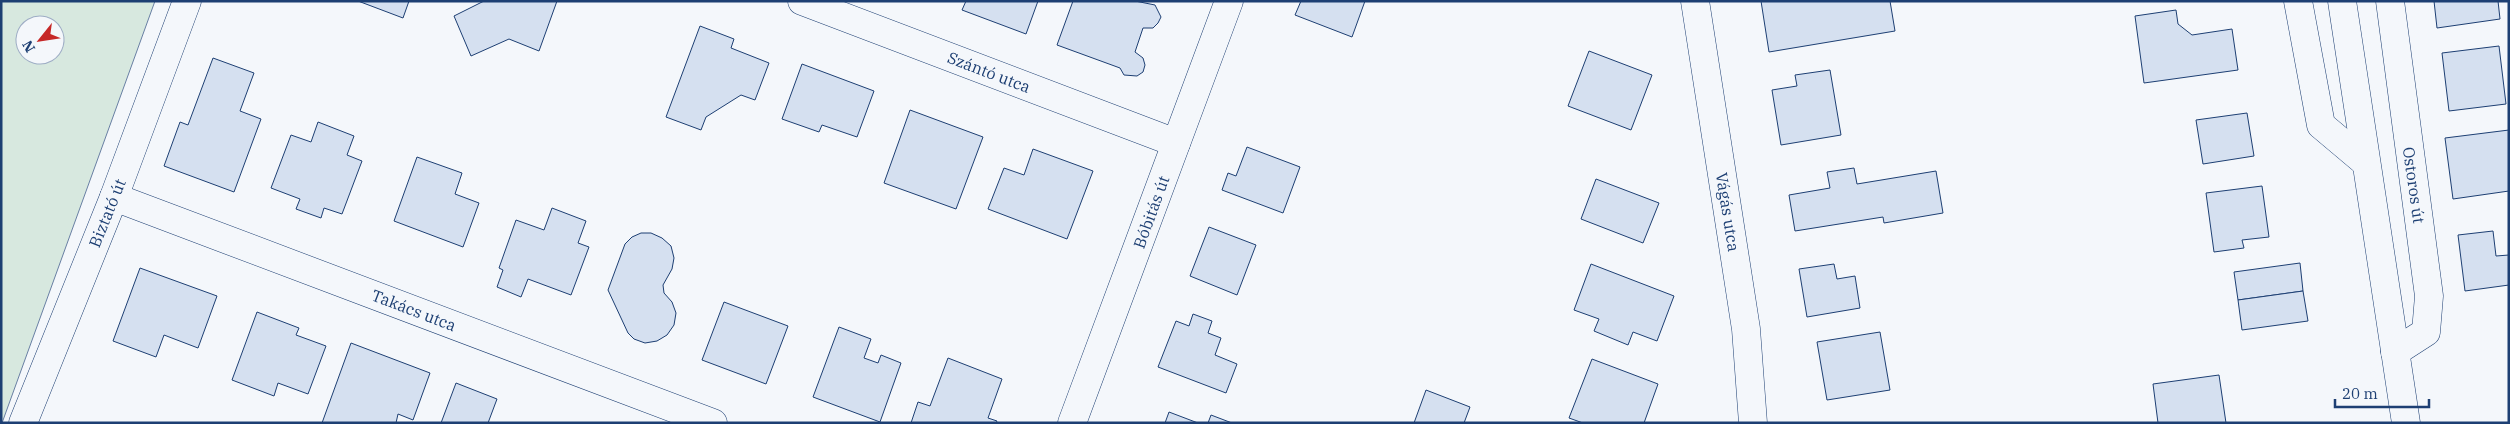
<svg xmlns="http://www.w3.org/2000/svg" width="2510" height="424" viewBox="0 0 2510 424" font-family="'IBM Plex Serif',serif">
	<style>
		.green { fill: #d7e8df; stroke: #687fa3; fill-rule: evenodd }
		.building { fill: #d5e0f0; stroke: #1d3f73 }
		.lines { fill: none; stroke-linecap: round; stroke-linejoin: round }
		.minor-casing { stroke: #1d3f73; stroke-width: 29 }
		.major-casing { stroke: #1d3f73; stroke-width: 29 }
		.minor { stroke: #f4f7fb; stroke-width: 28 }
		.major { stroke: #f4f7fb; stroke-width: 28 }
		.labels { text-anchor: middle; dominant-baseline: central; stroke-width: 4; stroke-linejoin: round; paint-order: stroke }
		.street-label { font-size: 16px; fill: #1d3f73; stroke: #f4f7fb }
	</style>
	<rect width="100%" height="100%" fill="#f4f7fb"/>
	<!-- green -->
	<path class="green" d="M1 1H155L2 423H1ZM25 25H55V55H25Z"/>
	<!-- building -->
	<g class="building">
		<polygon points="358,1 409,1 403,18"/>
		<polygon points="557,1 539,51 509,39 471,56 454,16 484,1"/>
		<polygon points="966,1 1038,1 1026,34 962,10"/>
		<polygon points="1073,1 1135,1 1155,5 1161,17 1158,23 1153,28 1143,28 1135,52 1143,58 1145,65 1143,72 1137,76 1124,75 1120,68 1057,45"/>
		<polygon points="1301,1 1365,1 1352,37 1295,15"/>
		<polygon points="1761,1 1890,1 1895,31 1769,52"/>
		<polygon points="2434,1 2498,1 2500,19 2437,28"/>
		<polygon points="2176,10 2178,24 2192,35 2232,29 2238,70 2144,83 2135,16"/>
		<polygon points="700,26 734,39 731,48 769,63 755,100 741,95 706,117 701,130 666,117"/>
		<polygon points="2499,46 2506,104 2449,111 2442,53"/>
		<polygon points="1589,51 1652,75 1631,130 1568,106"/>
		<polygon points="213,58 254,73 240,111 261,119 234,192 164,166 180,122 188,125"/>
		<polygon points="802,64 874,91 857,137 822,125 819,132 782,119"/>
		<polygon points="1830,70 1841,135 1781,145 1772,90 1797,86 1795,75"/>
		<polygon points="910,110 983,137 956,209 884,183"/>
		<polygon points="2247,113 2254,156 2203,164 2196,120"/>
		<polygon points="318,122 354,136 347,155 362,161 342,214 324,208 321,218 296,209 300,199 271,188 291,135 311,142"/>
		<polygon points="2509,130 2509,191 2453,199 2445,138"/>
		<polygon points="1247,147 1300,167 1283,213 1222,190 1228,173 1236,176"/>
		<polygon points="1033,149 1093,171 1067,239 988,209 1004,168 1024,175"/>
		<polygon points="417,157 462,173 455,194 479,203 463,247 394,221"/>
		<polygon points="1854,168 1857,184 1936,171 1943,213 1884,223 1883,217 1795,231 1789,195 1830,188 1827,172"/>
		<polygon points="1596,179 1659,203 1643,243 1581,219"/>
		<polygon points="2262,186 2269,237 2242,240 2244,248 2214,252 2206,193"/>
		<polygon points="552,208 586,221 578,243 589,247 571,295 528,279 521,297 497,287 503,270 499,268 516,220 544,230"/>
		<polygon points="1209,227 1256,245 1237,295 1190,276"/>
		<polygon points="2493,231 2496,256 2509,255 2509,285 2465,291 2458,235"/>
		<polygon points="641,233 651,233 662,238 671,246 674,258 672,269 663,285 664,293 672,302 676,313 674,325 667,335 657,341 645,343 634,339 628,333 608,290 625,244 632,237"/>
		<polygon points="2300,263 2303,291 2238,300 2234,272"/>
		<polygon points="1591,264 1674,296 1657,341 1633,332 1628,345 1594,331 1599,319 1574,310"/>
		<polygon points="1834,264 1837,279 1855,276 1860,308 1807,317 1799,269"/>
		<polygon points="140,268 217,296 198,348 164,335 156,357 113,341"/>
		<polygon points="2303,291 2308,321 2242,330 2238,300"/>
		<polygon points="724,302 788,326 766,384 702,360"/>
		<polygon points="257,312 299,328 296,335 326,346 308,394 278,383 274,396 232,380"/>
		<polygon points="1193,314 1212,321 1208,333 1221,338 1215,355 1237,364 1226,393 1158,367 1176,321 1189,326"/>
		<polygon points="839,327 871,339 864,358 878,363 881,355 901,363 880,422 813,397"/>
		<polygon points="1880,332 1890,390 1827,400 1817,342"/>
		<polygon points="351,343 430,373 413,420 398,414 396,423 322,423"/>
		<polygon points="948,358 1002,379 988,418 997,421 996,423 911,423 918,402 930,406"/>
		<polygon points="1592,359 1658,384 1644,423 1583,423 1569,418"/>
		<polygon points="2219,375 2226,423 2158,423 2153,384"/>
		<polygon points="456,383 497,399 488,423 441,423"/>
		<polygon points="1426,390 1470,407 1464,423 1414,423"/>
		<polygon points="1169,412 1198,423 1165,423"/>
		<polygon points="1211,415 1232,423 1208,423"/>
	</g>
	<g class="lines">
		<defs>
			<g id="minor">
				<polyline points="802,1 1176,143"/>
				<polyline points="1695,1 1746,329 1753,423"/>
				<polyline points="2298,1 2321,125 2365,162"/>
				<polyline points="2390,1 2429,296 2426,332 2395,352"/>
				<polyline points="114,197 713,423"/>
				<polyline points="23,423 114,197 187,1"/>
				<polyline points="1072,423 1229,1"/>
			</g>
			<polyline id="major" points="2342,1 2406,423"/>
		</defs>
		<!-- minor casing -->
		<use href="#minor" class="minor-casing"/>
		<!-- major casing -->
		<use href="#major" class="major-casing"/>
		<!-- minor -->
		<use href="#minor" class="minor"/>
		<!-- major -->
		<use href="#major" class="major"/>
	</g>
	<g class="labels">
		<!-- street labels -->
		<g class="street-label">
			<text transform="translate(989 72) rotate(21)">Szántó utca</text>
			<text transform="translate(2414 185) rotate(82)">Ostoros út</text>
			<text transform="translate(1151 212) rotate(-70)">Bóbitás út</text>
			<text transform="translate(1728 212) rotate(81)">Vágás utca</text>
			<text transform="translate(107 213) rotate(-68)">Biztató út</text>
			<text transform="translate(414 310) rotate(21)">Takács utca</text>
		</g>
	</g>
	<!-- border -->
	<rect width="2510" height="424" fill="none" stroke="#1d3f73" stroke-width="5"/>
	<!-- north arrow -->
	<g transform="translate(40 40) rotate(240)"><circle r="24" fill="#f4f7fb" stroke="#9eadc5"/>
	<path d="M0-4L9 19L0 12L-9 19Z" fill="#c62828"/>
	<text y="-8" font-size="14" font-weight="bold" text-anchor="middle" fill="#1d3f73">N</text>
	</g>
	<!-- scale -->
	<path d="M2335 399v8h94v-8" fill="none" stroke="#1d3f73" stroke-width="2.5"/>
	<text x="2342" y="399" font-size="15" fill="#1d3f73" stroke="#f4f7fb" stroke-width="4" paint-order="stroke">20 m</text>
</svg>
